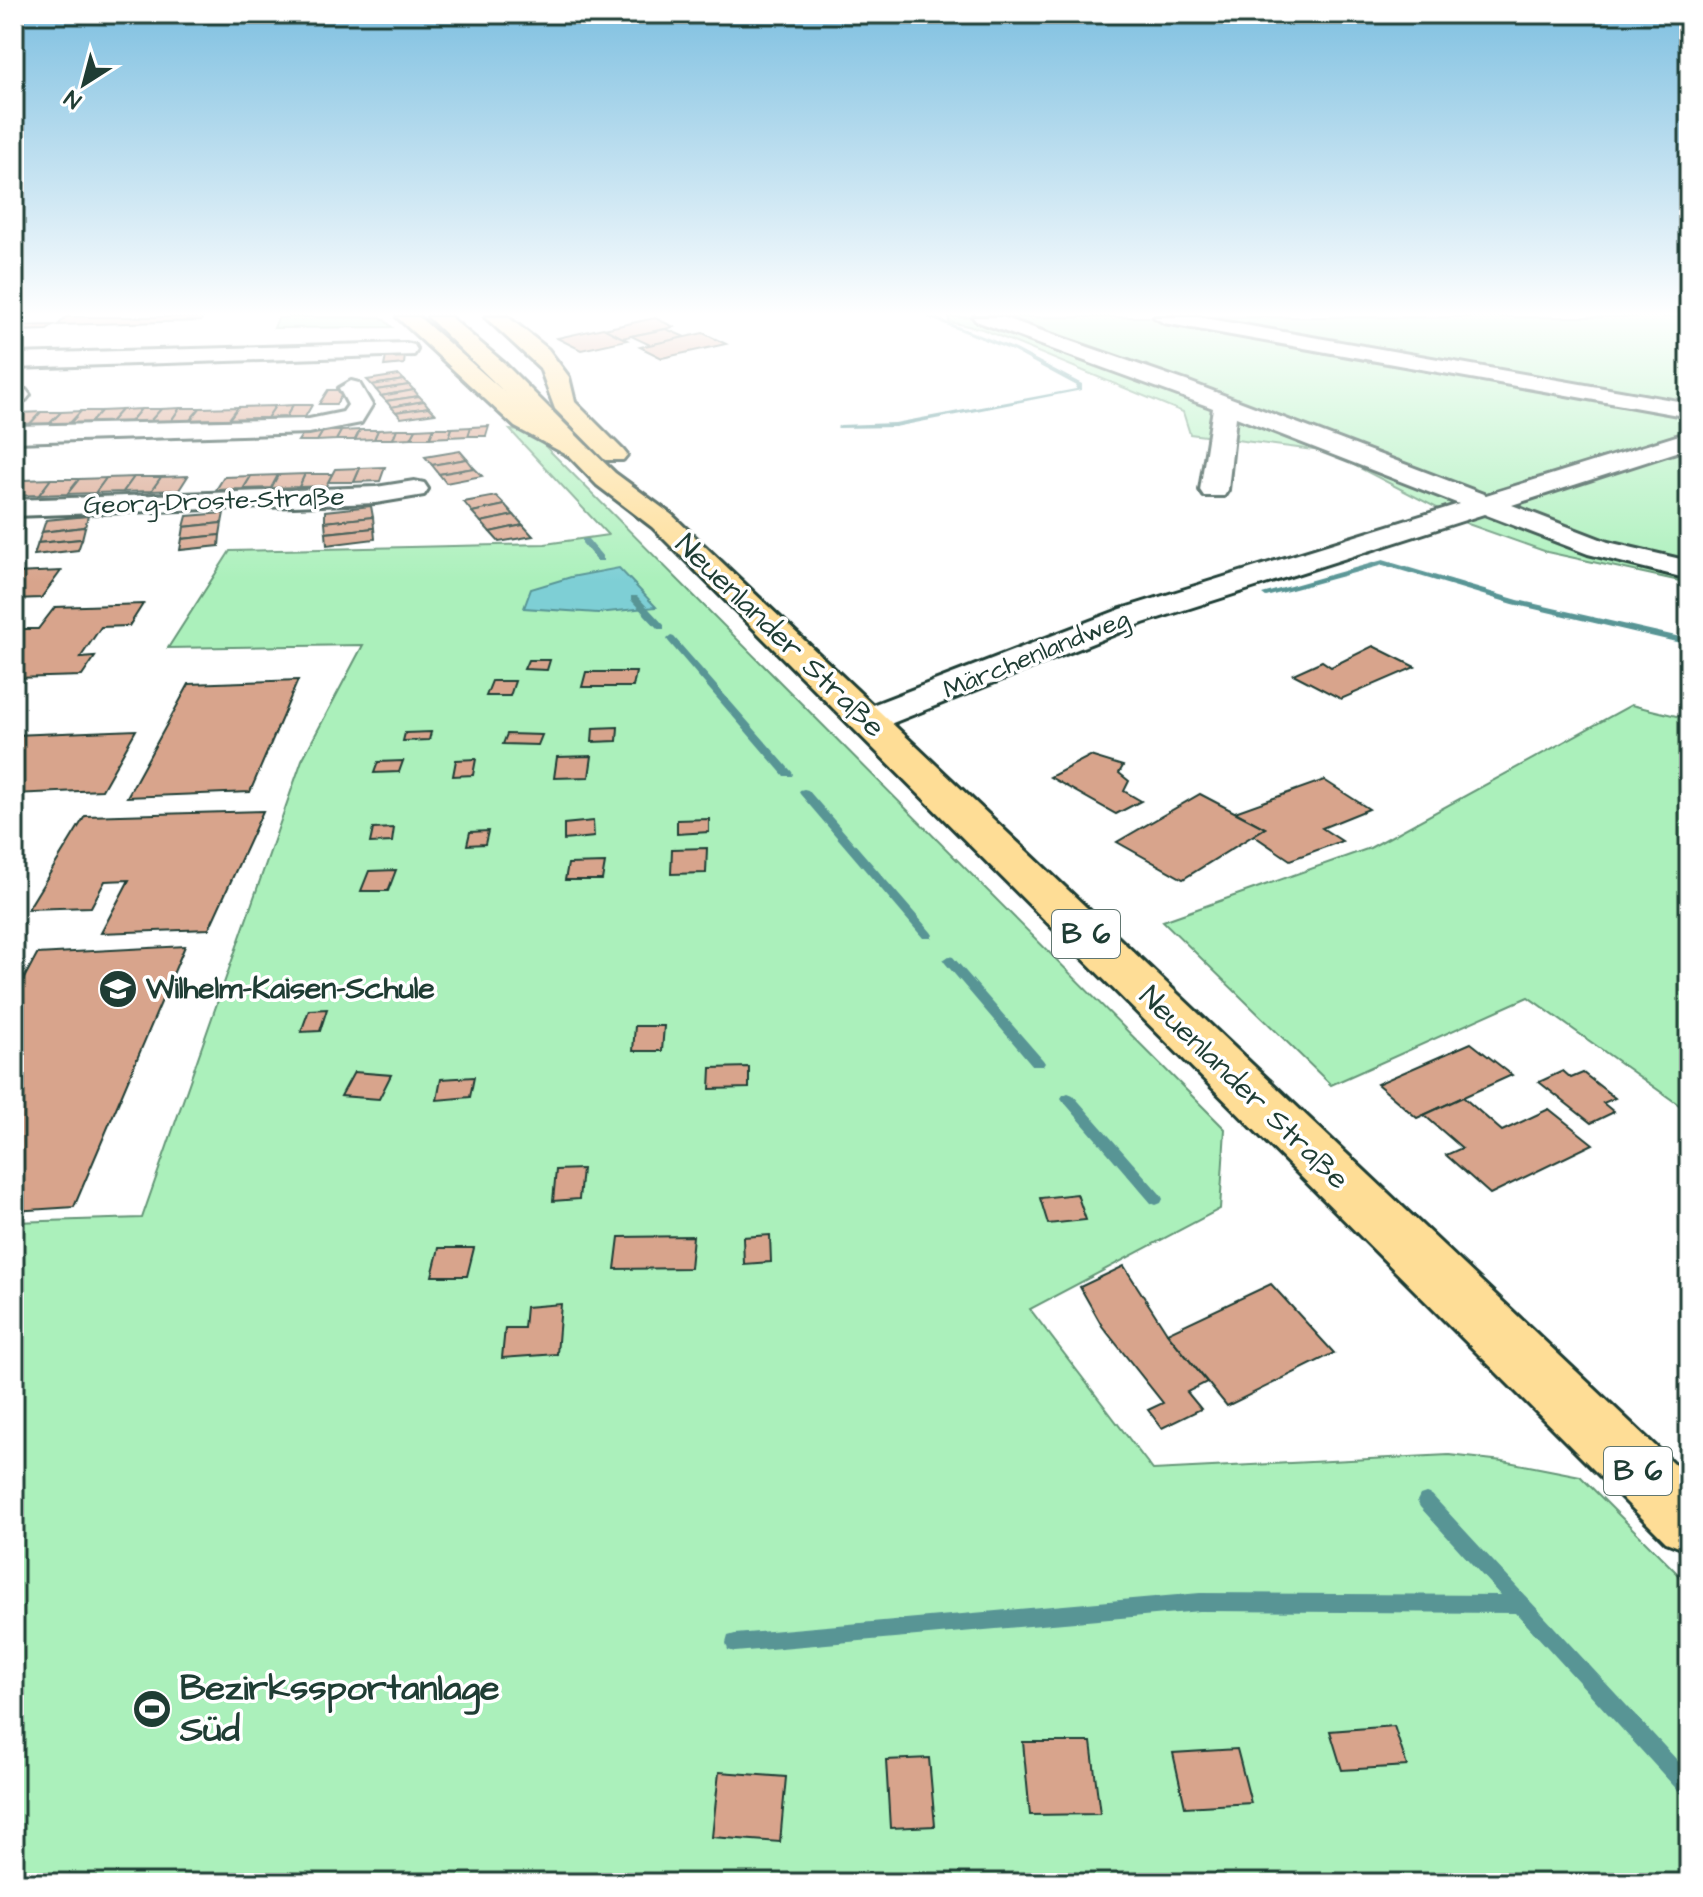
<svg xmlns="http://www.w3.org/2000/svg" width="1703" height="1897" viewBox="0 0 1703 1897" font-family="'Architects Daughter',sans-serif">
	<style>
		.green { fill: #abf0bb; stroke: #659678; stroke-width: 2 }
		.water { fill: #7ecfd5; stroke: #589595; stroke-width: 2 }
		.lines { fill: none; stroke-linecap: round; stroke-linejoin: round }
		.stream { fill: #589595; fill-rule: evenodd }
		.building { fill: #d8a48c; stroke: #1f3d34; stroke-width: 2 }
		.minor-casing { stroke: #1f3d34; stroke-width: 6 }
		.major-casing { stroke: #1f3d34; stroke-width: 6 }
		.highway-casing { stroke: #1f3d34; stroke-width: 6 }
		.minor { fill: #fff; fill-rule: evenodd }
		.major { fill: #fedd96; fill-rule: evenodd }
		.highway { fill: #fedd96; fill-rule: evenodd }
		.labels { text-anchor: middle; dominant-baseline: central; stroke-width: 7; stroke-linejoin: round; paint-order: stroke }
		.far-street-label { font-size: 26px; fill: #1f3d34; stroke: #fff }
		.shield { fill: #fff; stroke: #627771; stroke-width: 2 }
		.shield-label { font-size: 28px; font-weight: bold; fill: #1f3d34 }
		.street-label { font-size: 30px; fill: #1f3d34; stroke: #fff }
		.poi-label { font-size: 30px; font-weight: bold; fill: #1f3d34; stroke: #fff; text-anchor: start }
		.near-poi-label { font-size: 36px; font-weight: bold; fill: #1f3d34; stroke: #fff; text-anchor: start }
	</style>
	<rect width="100%" height="100%" fill="#fff"/>
	<filter id="ink" filterUnits="userSpaceOnUse"><feTurbulence type="fractalNoise" baseFrequency=".0125" numOctaves="2"/><feDisplacementMap in="SourceGraphic" scale="16" xChannelSelector="R" yChannelSelector="G"/><feConvolveMatrix kernelMatrix="1 2 1 2 8 2 1 2 1" color-interpolation-filters="sRGB"/></filter>
	<g filter="url(#ink)">
		<!-- green -->
		<g class="green">
			<polygon points="293,317 381,317 392,327 274,328 278,318"/>
			<polygon points="949,317 1689,317 1689,583 1547,552 1468,524 1329,452 1190,434 1183,412 982,329 949,322"/>
			<polygon points="510,430 531,432 1225,1129 1220,1209 1030,1309 1153,1470 1449,1455 1503,1461 1580,1476 1689,1585 1689,1883 14,1883 14,1222 142,1218 302,760 363,645 168,648 230,551 545,544 608,535"/>
			<polygon points="1631,705 1689,719 1689,1112 1528,997 1331,1085 1163,921 1370,848"/>
		</g>
		<!-- water -->
		<polygon class="water" points="619,568 656,607 598,613 524,608 531,589 571,577"/>
		<g class="lines">
			<!-- stream -->
			<g class="stream">
				<polygon points="926,317 934,317 1016,349 1082,384 1082,390 895,427 838,428 837,427 840,425 895,423 1076,389 1077,386 1012,351"/>
				<polygon points="582,539 588,539 603,557 603,561 597,561 582,543"/>
				<polygon points="1383,560 1518,600 1689,639 1689,645 1513,604 1383,565 1266,597 1262,594"/>
				<polygon points="631,596 637,596 664,625 664,629 658,629 631,600"/>
				<polygon points="671,636 674,637 792,772 793,774 792,776 784,776 668,641 667,639"/>
				<polygon points="804,789 808,790 931,932 933,935 931,938 923,938 800,794 799,792 800,790"/>
				<polygon points="949,956 953,957 1043,1060 1045,1063 1043,1066 1033,1066 945,963 943,960"/>
				<polygon points="1068,1093 1073,1095 1161,1195 1163,1199 1161,1203 1156,1205 1151,1203 1063,1101 1061,1098 1063,1095"/>
				<polygon points="1426,1493 1432,1495 1689,1773 1689,1798 1682,1795 1516,1613 1200,1611 735,1652 728,1650 726,1643 728,1636 735,1634 1200,1593 1500,1595 1420,1507 1417,1501 1420,1495"/>
			</g>
		</g>
		<!-- building -->
		<g class="building">
			<polygon points="66,317 203,317 200,321 58,325"/>
			<polygon points="655,318 674,327 622,338 604,329"/>
			<polygon points="54,325 47,330 14,331 14,326"/>
			<polygon points="603,328 627,340 581,350 557,338"/>
			<polygon points="666,329 685,337 650,345 631,336"/>
			<polygon points="703,333 726,344 662,358 640,347"/>
			<polygon points="405,356 404,364 384,366 386,357"/>
			<polygon points="399,375 404,380 372,385 367,380"/>
			<polygon points="404,380 409,385 376,390 372,385"/>
			<polygon points="409,385 414,390 381,396 376,390"/>
			<polygon points="328,390 345,390 336,404 319,404"/>
			<polygon points="414,390 419,396 386,401 381,396"/>
			<polygon points="419,396 424,401 391,407 386,401"/>
			<polygon points="424,401 429,407 396,412 391,407"/>
			<polygon points="293,405 286,417 267,418 275,406"/>
			<polygon points="293,405 312,405 305,417 286,417"/>
			<polygon points="275,406 267,418 229,419 238,407"/>
			<polygon points="238,407 229,419 190,420 200,408"/>
			<polygon points="429,407 435,413 401,418 396,412"/>
			<polygon points="180,408 171,421 150,421 161,409"/>
			<polygon points="180,408 200,408 190,420 171,421"/>
			<polygon points="141,409 130,422 110,422 121,410"/>
			<polygon points="141,409 161,409 150,421 130,422"/>
			<polygon points="121,410 110,422 90,423 101,411"/>
			<polygon points="81,411 101,411 90,423 69,424"/>
			<polygon points="81,411 69,424 49,424 61,412"/>
			<polygon points="41,412 29,425 14,425 21,413"/>
			<polygon points="41,412 61,412 49,424 29,425"/>
			<polygon points="489,426 486,436 468,436 471,427"/>
			<polygon points="471,427 468,436 449,437 452,428"/>
			<polygon points="434,428 430,438 411,438 416,429"/>
			<polygon points="434,428 452,428 449,437 430,438"/>
			<polygon points="397,429 393,439 374,439 378,430"/>
			<polygon points="397,429 416,429 411,438 393,439"/>
			<polygon points="360,430 355,440 336,440 341,431"/>
			<polygon points="360,430 378,430 374,439 355,440"/>
			<polygon points="323,431 341,431 336,440 317,441"/>
			<polygon points="323,431 317,441 298,441 304,432"/>
			<polygon points="460,451 467,459 432,465 425,457"/>
			<polygon points="467,459 474,468 439,474 432,465"/>
			<polygon points="385,467 380,481 354,482 360,468"/>
			<polygon points="360,468 354,482 328,482 335,469"/>
			<polygon points="474,468 482,476 446,483 439,474"/>
			<polygon points="305,474 299,487 271,488 278,475"/>
			<polygon points="305,474 332,474 326,486 299,487"/>
			<polygon points="278,475 271,488 243,489 251,476"/>
			<polygon points="188,476 179,490 151,491 161,477"/>
			<polygon points="251,476 243,489 216,490 224,477"/>
			<polygon points="134,477 123,492 95,493 106,478"/>
			<polygon points="134,477 161,477 151,491 123,492"/>
			<polygon points="106,478 95,493 67,494 79,479"/>
			<polygon points="51,479 39,495 14,496 24,480"/>
			<polygon points="51,479 79,479 67,494 39,495"/>
			<polygon points="496,496 505,505 472,512 464,502"/>
			<polygon points="505,505 514,515 481,522 472,512"/>
			<polygon points="371,506 373,517 325,522 325,511"/>
			<polygon points="224,513 222,523 184,527 187,516"/>
			<polygon points="514,515 523,525 490,532 481,522"/>
			<polygon points="88,516 85,527 42,532 46,520"/>
			<polygon points="373,517 374,528 326,533 325,522"/>
			<polygon points="222,523 220,535 182,539 184,527"/>
			<polygon points="523,525 533,536 499,542 490,532"/>
			<polygon points="85,527 82,539 38,543 42,532"/>
			<polygon points="374,528 375,539 327,545 326,533"/>
			<polygon points="220,535 219,546 180,550 182,539"/>
			<polygon points="82,539 78,550 34,555 38,543"/>
			<polygon points="61,571 41,598 14,599 14,573"/>
			<polygon points="143,604 129,626 101,627 80,658 95,657 82,676 14,678 14,629 38,629 55,607"/>
			<polygon points="1373,646 1415,667 1341,699 1293,674 1322,661 1331,667"/>
			<polygon points="528,660 550,660 547,670 524,669"/>
			<polygon points="586,672 636,672 633,687 582,687"/>
			<polygon points="298,680 250,792 127,797 189,684"/>
			<polygon points="492,681 515,681 510,696 486,696"/>
			<polygon points="618,727 617,741 592,742 593,728"/>
			<polygon points="136,730 102,790 14,794 14,735"/>
			<polygon points="431,732 429,740 403,741 405,733"/>
			<polygon points="507,734 542,735 538,745 503,744"/>
			<polygon points="592,756 589,777 554,778 557,757"/>
			<polygon points="1090,756 1123,766 1119,773 1129,781 1124,791 1141,801 1116,814 1050,777"/>
			<polygon points="476,759 473,775 453,776 456,760"/>
			<polygon points="403,761 399,772 374,773 378,762"/>
			<polygon points="1324,780 1369,809 1322,828 1342,841 1290,860 1253,835 1265,828 1235,812"/>
			<polygon points="1200,794 1265,828 1183,879 1117,842"/>
			<polygon points="263,811 209,929 101,933 129,880 105,881 91,907 28,909 85,816"/>
			<polygon points="709,819 709,832 677,834 677,820"/>
			<polygon points="593,821 594,837 564,840 564,824"/>
			<polygon points="394,828 392,842 370,843 373,829"/>
			<polygon points="488,831 485,844 467,845 470,832"/>
			<polygon points="707,848 706,873 671,874 672,849"/>
			<polygon points="605,863 602,880 565,880 568,864"/>
			<polygon points="396,870 388,891 361,891 369,871"/>
			<polygon points="185,946 74,1207 14,1211 14,997 37,954"/>
			<polygon points="327,1009 320,1031 301,1032 309,1010"/>
			<polygon points="635,1026 664,1026 662,1051 633,1051"/>
			<polygon points="1471,1043 1512,1075 1417,1118 1377,1084"/>
			<polygon points="749,1067 749,1088 710,1089 711,1068"/>
			<polygon points="1563,1071 1571,1078 1583,1073 1615,1098 1603,1103 1614,1112 1591,1123 1539,1082"/>
			<polygon points="354,1072 391,1075 379,1099 341,1096"/>
			<polygon points="474,1077 470,1097 437,1100 441,1079"/>
			<polygon points="1463,1097 1502,1131 1549,1109 1593,1144 1490,1194 1446,1155 1462,1148 1424,1115"/>
			<polygon points="582,1169 579,1199 553,1201 556,1170"/>
			<polygon points="1077,1194 1086,1220 1048,1224 1040,1198"/>
			<polygon points="770,1235 771,1262 744,1264 743,1237"/>
			<polygon points="693,1236 690,1268 615,1269 619,1237"/>
			<polygon points="439,1248 474,1248 467,1276 432,1276"/>
			<polygon points="1124,1266 1167,1333 1207,1382 1187,1392 1201,1409 1162,1428 1148,1410 1163,1403 1102,1326 1080,1287"/>
			<polygon points="1271,1284 1334,1353 1227,1406 1167,1333"/>
			<polygon points="561,1304 557,1354 502,1358 505,1328 524,1328 526,1307"/>
			<polygon points="1394,1726 1407,1766 1342,1770 1330,1731"/>
			<polygon points="1023,1742 1091,1742 1100,1814 1030,1815"/>
			<polygon points="1237,1749 1251,1803 1185,1807 1173,1753"/>
			<polygon points="929,1758 935,1826 890,1828 886,1760"/>
			<polygon points="719,1772 786,1777 780,1842 712,1837"/>
		</g>
		<g class="lines">
			<defs>
				<g id="minor">
					<polygon points="973,317 1002,317 1189,382 1486,495 1689,432 1689,448 1512,505 1608,542 1689,561 1689,579 1588,554 1484,514 1143,623 880,728 867,731 854,728 849,720 854,712 1121,609 1459,504 1236,417 1228,490 1224,496 1204,496 1200,490 1213,408 976,321"/>
					<polygon points="1154,317 1198,317 1689,403 1689,417 1164,323"/>
					<polygon points="406,343 414,345 417,350 414,355 14,368 14,354"/>
					<polygon points="351,381 359,383 372,405 361,423 309,433 14,442 14,426 309,419 343,412 348,405 339,388"/>
					<polygon points="14,388 26,390 30,395 26,400 14,402"/>
					<polygon points="414,481 424,483 428,489 424,495 376,503 14,516 14,500 376,487"/>
				</g>
				<g id="major">
					<polygon points="397,317 419,317 533,417 587,446 615,473 672,515 1689,1478 1689,1551 1666,1542 652,527 597,485 569,456 515,427"/>
					<polygon points="485,317 508,317 548,349 569,377 575,402 623,450 627,455 623,460 605,460 555,409 540,368"/>
				</g>
				<polygon id="highway" points="428,317 450,317 504,363 587,446 591,451 587,456 569,456"/>
			</defs>
			<!-- minor casing -->
			<use href="#minor" class="minor-casing"/>
			<!-- major casing -->
			<use href="#major" class="major-casing"/>
			<!-- highway casing -->
			<use href="#highway" class="highway-casing"/>
			<!-- minor -->
			<use href="#minor" class="minor"/>
			<!-- major -->
			<use href="#major" class="major"/>
			<!-- highway -->
			<use href="#highway" class="highway"/>
		</g>
	</g>
	<!-- sky -->
	<linearGradient id="sky" x2="0" y2="1"><stop stop-color="#7dbfe0"/><stop offset="0.54" stop-color="#fff"/><stop offset="1" stop-color="#fff" stop-opacity="0"/></linearGradient>
	<rect width="1703" height="582" fill="url(#sky)"/>
	<!-- icons -->
	<defs>
		<symbol id="school-disc" viewBox="-11 -11 22 22"><circle r="9.5" fill="#1f3d34" stroke="#fff"/><path d="M0-5L7-2L0 1L-7-2ZM-4 1L0 2.5L4 1V4Q0 6-4 4Z" fill="#fff"/></symbol>
		<symbol id="stadium-disc" viewBox="-11 -11 22 22"><circle r="9.5" fill="#1f3d34" stroke="#fff"/><path d="M0-5a6.5 5 0 1 0 0 10a6.5 5 0 1 0 0-10ZM-3.5-1.8h7v3.6h-7Z" fill="#fff"/></symbol>
	</defs>
	<g fill-rule="evenodd">
		<use href="#school-disc" x="96" y="967" width="44" height="44"/>
		<use href="#stadium-disc" x="130" y="1687" width="44" height="44"/>
	</g>
	<g class="labels">
		<!-- far-street labels -->
		<g class="far-street-label">
			<text transform="translate(214 501) rotate(-2)">Georg-Droste-Straße</text>
			<text transform="translate(1036 654) rotate(-22)">Märchenlandweg</text>
		</g>
		<!-- shield labels -->
		<g class="shield">
			<rect x="1052" y="910" width="68" height="48" rx="6"/>
			<rect x="1604" y="1447" width="68" height="48" rx="6"/>
		</g>
		<g class="shield-label">
			<text x="1086" y="934">B 6</text>
			<text x="1638" y="1471">B 6</text>
		</g>
		<!-- street labels -->
		<g class="street-label">
			<text transform="translate(780 636) rotate(44)">Neuenlander Straße</text>
			<text transform="translate(1244 1088) rotate(44)">Neuenlander Straße</text>
		</g>
		<!-- poi labels -->
		<g class="poi-label">
			<text x="146" y="989">Wilhelm-Kaisen-Schule</text>
		</g>
		<!-- near-poi labels -->
		<g class="near-poi-label">
			<text x="180" y="1688">Bezirkssportanlage<tspan x="180" dy="41">Süd</tspan></text>
		</g>
	</g>
	<!-- margin -->
	<rect width="1703" height="1897" fill="none" stroke="#fff" stroke-width="48"/>
	<rect x="24" y="24" width="1655" height="1849" fill="none" stroke="#1f3d34" stroke-width="3" filter="url(#ink)"/>
	<!-- north arrow -->
	<g transform="translate(84 84) rotate(216)" stroke="#ffffff" stroke-width="6" paint-order="stroke">
	<path d="M0-6L14 30L0 20L-14 30Z" fill="#1f3d34"/>
	<text y="-12" font-size="22" font-weight="bold" text-anchor="middle" fill="#1f3d34">N</text>
	</g>
</svg>
